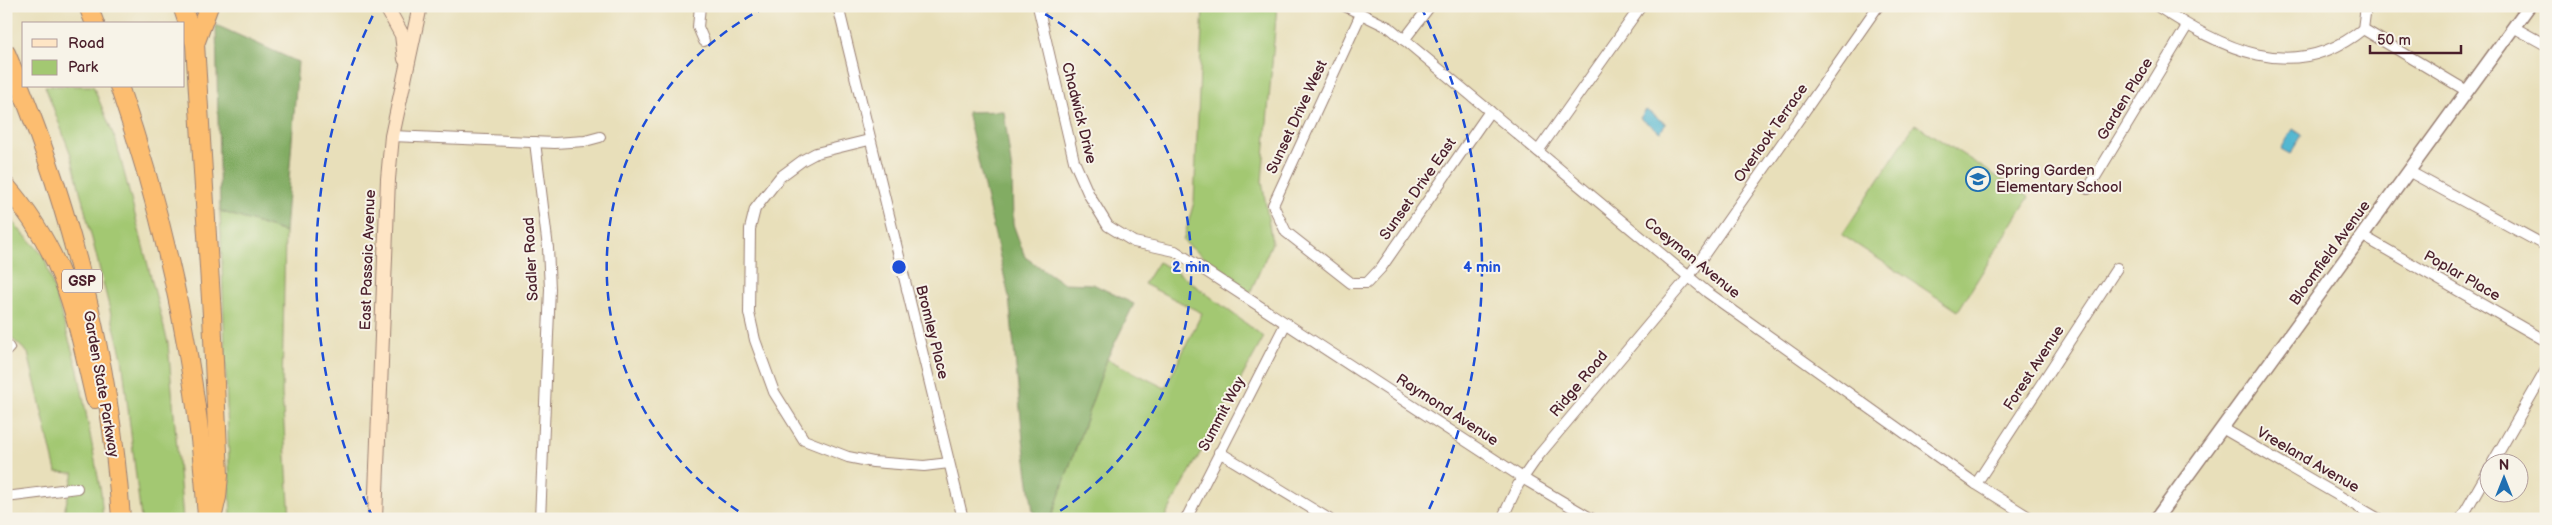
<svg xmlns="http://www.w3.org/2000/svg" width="2552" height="525" viewBox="0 0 2552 525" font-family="'Balsamiq Sans',sans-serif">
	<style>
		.green { fill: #a3c872; stroke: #76744e }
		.forest { fill: #82ac64; stroke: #666648 }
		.water { fill: #52b7d1; stroke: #4e6b7e }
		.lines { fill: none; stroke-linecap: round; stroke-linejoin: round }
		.minor-casing { stroke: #997f72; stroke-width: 12 }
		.tertiary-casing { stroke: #997f72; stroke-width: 15 }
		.secondary-casing { stroke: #997f72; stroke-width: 16 }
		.motorway-casing { stroke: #997f72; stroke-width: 20 }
		.minor { stroke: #fff; stroke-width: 10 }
		.tertiary { stroke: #fff; stroke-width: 12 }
		.secondary { stroke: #fee5c5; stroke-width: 14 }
		.motorway { stroke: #fcbd6f; stroke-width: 18 }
		.ring { fill: none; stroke: #1d4ed8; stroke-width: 2.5; stroke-dasharray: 9 6 }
		.labels { text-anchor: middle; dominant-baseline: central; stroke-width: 4; stroke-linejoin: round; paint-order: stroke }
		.shield { fill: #f7f3e8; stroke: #7e5f64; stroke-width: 1 }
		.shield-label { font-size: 14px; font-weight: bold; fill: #4a1f2b }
		.street-label { font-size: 15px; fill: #4a1f2b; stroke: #f7f3e8 }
		.poi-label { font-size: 15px; fill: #4a1f2b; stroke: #f7f3e8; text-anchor: start }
		.centre { fill: #1d4ed8; stroke: #f7f3e8; stroke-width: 2.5 }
		.ring-label { font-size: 15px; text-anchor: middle; font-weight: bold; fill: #1d4ed8; stroke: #f7f3e8; stroke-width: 4; stroke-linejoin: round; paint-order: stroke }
	</style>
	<rect width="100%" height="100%" fill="#f7f3e8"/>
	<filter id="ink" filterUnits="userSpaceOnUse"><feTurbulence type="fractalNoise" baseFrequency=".02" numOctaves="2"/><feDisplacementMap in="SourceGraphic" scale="10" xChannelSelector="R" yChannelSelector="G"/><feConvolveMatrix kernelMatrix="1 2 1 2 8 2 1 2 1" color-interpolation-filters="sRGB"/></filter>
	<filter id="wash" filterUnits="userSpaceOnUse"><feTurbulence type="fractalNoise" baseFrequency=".0096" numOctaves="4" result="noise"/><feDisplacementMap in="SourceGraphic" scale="20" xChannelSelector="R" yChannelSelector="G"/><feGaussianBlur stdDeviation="1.12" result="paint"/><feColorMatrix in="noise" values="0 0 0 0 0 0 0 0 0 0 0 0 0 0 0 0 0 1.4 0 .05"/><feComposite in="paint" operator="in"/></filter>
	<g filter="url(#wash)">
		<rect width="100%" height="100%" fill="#e8dfba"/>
		<!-- green -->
		<g class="green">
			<polygon points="1203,6 1277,6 1262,181 1272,243 1250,293 1183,241 1194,202"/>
			<polygon points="45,86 93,86 116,141 168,343 183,519 141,519 122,358 71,155"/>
			<polygon points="1915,124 2029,197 1958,311 1842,235"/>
			<polygon points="220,211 285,232 282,394 290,519 231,519"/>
			<polygon points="6,215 44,256 78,370 101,493 103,519 65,519 64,512 74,473 56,472 28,353 6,333"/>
			<polygon points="1158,262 1176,271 1264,337 1164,519 1051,519 1107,359 1165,388 1202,313 1144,284"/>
		</g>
		<!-- forest -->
		<g class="forest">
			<polygon points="216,25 298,62 285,232 220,211"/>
			<polygon points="1004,111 1012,173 1013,224 1025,257 1063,283 1093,284 1134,304 1107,359 1051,519 1034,519 1023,439 1009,297 967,112"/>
		</g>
		<!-- water -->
		<g class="water">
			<polygon points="1646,110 1666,124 1660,132 1640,118"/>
			<polygon points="2293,129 2302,135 2290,154 2281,149"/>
		</g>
	</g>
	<g filter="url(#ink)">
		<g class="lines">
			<defs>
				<g id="minor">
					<polyline points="700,6 698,27 704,41"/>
					<polyline points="838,6 963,519"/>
					<polyline points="1038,6 1074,161 1089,195 1108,226 1134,242 1175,251 1529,482 1592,519"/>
					<polyline points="1345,6 1390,28 1707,292 1976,484 2032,519"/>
					<path d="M2157 6C2222 48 2293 86 2363 29"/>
					<polyline points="1361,14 1273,205 1286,232 1351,283 1367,283 1381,268 1490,111"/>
					<polyline points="2515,28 2546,45"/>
					<polyline points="2363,29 2467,91"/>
					<polyline points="2363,29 2366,6"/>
					<polyline points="1404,40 1430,6"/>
					<polyline points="392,136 555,143 585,141 600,137"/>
					<polyline points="869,140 816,153 803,160 780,177 755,209 750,229 749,313 755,340 774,392 804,440 848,457 873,462 924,466 949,463"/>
					<polyline points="535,142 548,248 550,289 540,519"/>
					<polyline points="1538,151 1641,6"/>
					<polyline points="2410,172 2546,246"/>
					<polyline points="2088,189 2187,26"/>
					<polyline points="2363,236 2546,341"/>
					<polyline points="6,344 9,348 6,351"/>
					<polyline points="2222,428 2379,519"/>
					<polyline points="1219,452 1329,519"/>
					<polyline points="2493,462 2546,370"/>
					<polyline points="1976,484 2117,268"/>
					<polyline points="6,497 77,488"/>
					<polyline points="1186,519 1286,323"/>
					<polyline points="1502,519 1518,485 1539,455 1687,279 1878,6"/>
					<polyline points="2461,519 2490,468"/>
				</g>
				<polyline id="tertiary" points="2156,519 2529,6"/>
				<g id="secondary">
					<polyline points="386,6 402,35 405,59"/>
					<polyline points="375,519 388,179 392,136 420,6"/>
				</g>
				<g id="motorway">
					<polyline points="88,6 95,24"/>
					<polyline points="182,6 195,44 212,315 219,475 217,497 212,519"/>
					<polyline points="195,44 209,6"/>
					<path d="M6 53C68 196 111 363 121 519"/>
					<path d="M119 86C167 226 198 371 207 518"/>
					<path d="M6 186C66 255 75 314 95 399"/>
				</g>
			</defs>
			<!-- minor casing -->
			<use href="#minor" class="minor-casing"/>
			<!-- tertiary casing -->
			<use href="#tertiary" class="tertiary-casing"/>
			<!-- secondary casing -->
			<use href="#secondary" class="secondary-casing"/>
			<!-- motorway casing -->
			<use href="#motorway" class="motorway-casing"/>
			<!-- minor -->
			<use href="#minor" class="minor"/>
			<!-- tertiary -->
			<use href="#tertiary" class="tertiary"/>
			<!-- secondary -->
			<use href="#secondary" class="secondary"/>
			<!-- motorway -->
			<use href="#motorway" class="motorway"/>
		</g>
	</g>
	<!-- distance rings -->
	<g class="ring">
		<path d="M751 519A292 292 0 0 1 766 7M1032 7A292 292 0 0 1 1047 519"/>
		<path d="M373 518A583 583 0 0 1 377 7M1421 7A583 583 0 0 1 1425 518"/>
	</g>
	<!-- icons -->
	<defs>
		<symbol id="school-ring" viewBox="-11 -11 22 22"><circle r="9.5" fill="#f7f3e8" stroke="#1f6fb2" stroke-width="1.5"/><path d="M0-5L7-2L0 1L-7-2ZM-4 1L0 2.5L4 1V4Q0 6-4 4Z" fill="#1f6fb2"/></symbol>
	</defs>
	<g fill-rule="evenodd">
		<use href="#school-ring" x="1964" y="165" width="28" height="28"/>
	</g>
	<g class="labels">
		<!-- shield labels -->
		<rect class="shield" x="62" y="269.5" width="40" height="23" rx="4"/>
		<g class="shield-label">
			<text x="82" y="281">GSP</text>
		</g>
		<!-- street labels -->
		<g class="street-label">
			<text transform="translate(2125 99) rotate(-59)">Garden Place</text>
			<text transform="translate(1079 113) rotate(76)">Chadwick Drive</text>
			<text transform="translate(1297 117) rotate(-65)">Sunset Drive West</text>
			<text transform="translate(1771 133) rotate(-55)">Overlook Terrace</text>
			<text transform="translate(1418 189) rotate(-55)">Sunset Drive East</text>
			<text transform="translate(2330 253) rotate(-54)">Bloomfield Avenue</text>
			<text transform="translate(1692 258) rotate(39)">Coeyman Avenue</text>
			<text transform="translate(531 259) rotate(-93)">Sadler Road</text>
			<text transform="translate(368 260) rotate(-88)">East Passaic Avenue</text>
			<text transform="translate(2462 276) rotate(30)">Poplar Place</text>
			<text transform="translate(932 332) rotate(76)">Bromley Place</text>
			<text transform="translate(2034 368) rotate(-57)">Forest Avenue</text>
			<text transform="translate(101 384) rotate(80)">Garden State Parkway</text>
			<text transform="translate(1579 384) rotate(-50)">Ridge Road</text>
			<text transform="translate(1447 410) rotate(33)">Raymond Avenue</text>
			<text transform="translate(1222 414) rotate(-62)">Summit Way</text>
			<text transform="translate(2308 460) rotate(30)">Vreeland Avenue</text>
		</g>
		<!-- poi labels -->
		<g class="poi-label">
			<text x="1996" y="170">Spring Garden<tspan x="1996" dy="17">Elementary School</tspan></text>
		</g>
	</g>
	<circle cx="899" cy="267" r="8" class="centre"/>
	<g class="ring-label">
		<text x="1191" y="272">2 min</text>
		<text x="1482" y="272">4 min</text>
	</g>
	<!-- margin -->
	<rect width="2552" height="525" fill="none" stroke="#f7f3e8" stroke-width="25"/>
	<!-- legend -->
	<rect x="22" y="22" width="162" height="65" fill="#f7f3e8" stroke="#b29e9c"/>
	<rect x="32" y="39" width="25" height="8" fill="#fee5c5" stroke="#b29e9c"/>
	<text x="68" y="48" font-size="15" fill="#4a1f2b">Road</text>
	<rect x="32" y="60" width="25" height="15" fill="#a3c872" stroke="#b29e9c"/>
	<text x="68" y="72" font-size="15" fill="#4a1f2b">Park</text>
	<!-- north arrow -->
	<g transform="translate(2504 478)"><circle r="24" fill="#f7f3e8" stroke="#b29e9c"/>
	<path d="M0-4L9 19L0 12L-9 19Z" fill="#1f6fb2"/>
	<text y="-8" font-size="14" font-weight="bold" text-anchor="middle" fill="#4a1f2b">N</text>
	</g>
	<!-- scale -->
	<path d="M2370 45v8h91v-8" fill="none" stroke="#4a1f2b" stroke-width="2.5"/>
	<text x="2377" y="45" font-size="15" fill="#4a1f2b" stroke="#f7f3e8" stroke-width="4" paint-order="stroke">50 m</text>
</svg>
